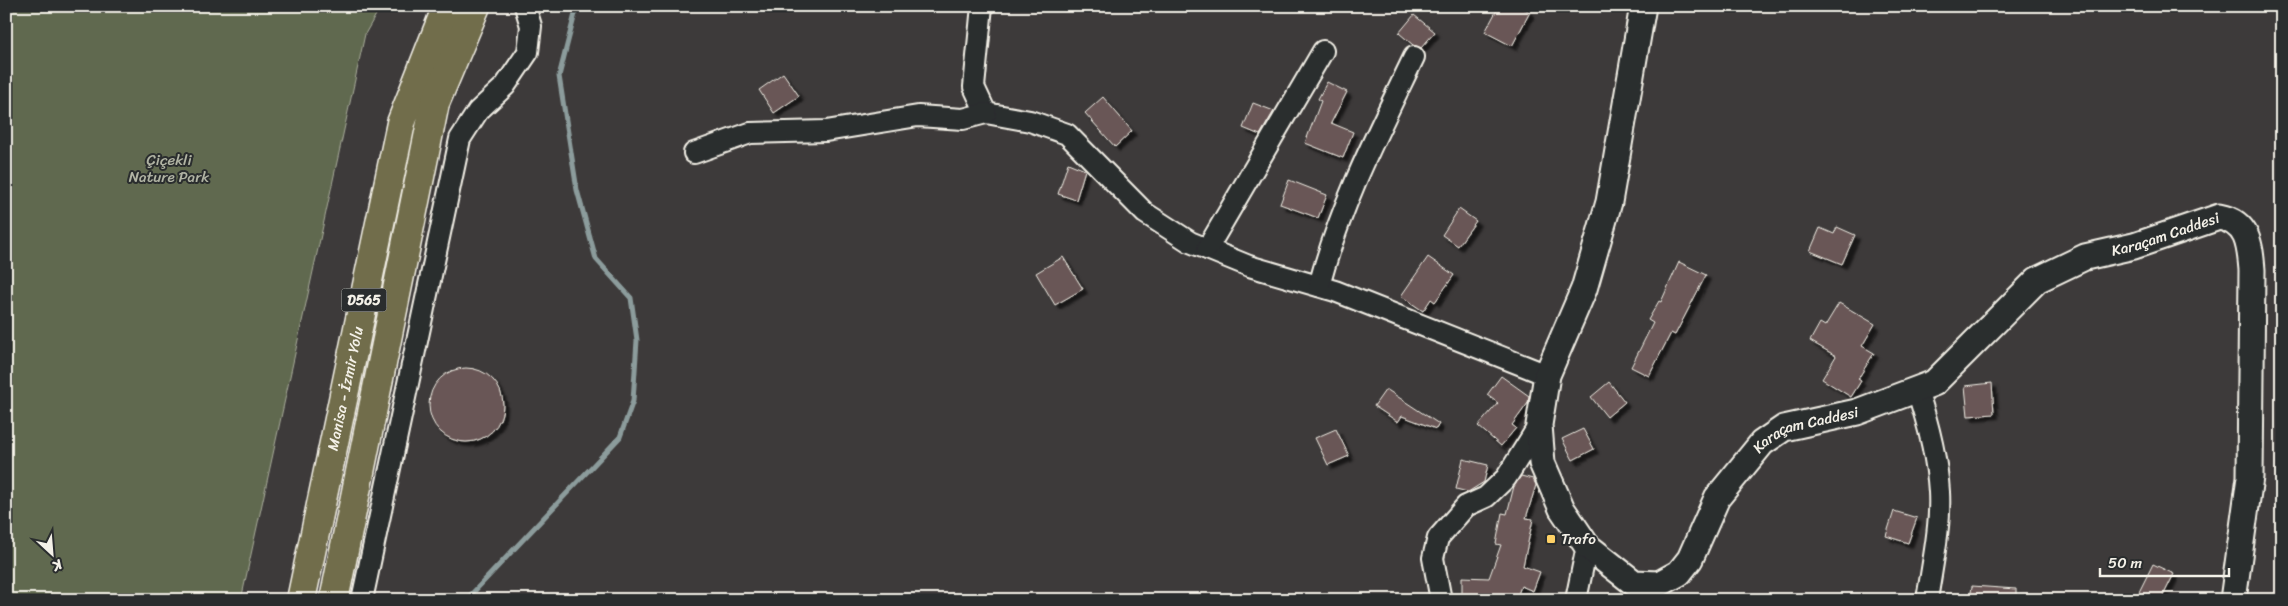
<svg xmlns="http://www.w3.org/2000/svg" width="2288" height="606" viewBox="0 0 2288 606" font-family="Sriracha,sans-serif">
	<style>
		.green { fill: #606950; stroke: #aaad9c }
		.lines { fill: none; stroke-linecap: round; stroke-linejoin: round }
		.stream { stroke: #8c9c9c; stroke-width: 5 }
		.building { fill: #695756; stroke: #f4f1e8; filter: url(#shadow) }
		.minor-casing { stroke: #f4f1e8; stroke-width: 24 }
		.tertiary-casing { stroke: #f4f1e8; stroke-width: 29 }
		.trunk-casing { stroke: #f4f1e8; stroke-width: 31 }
		.minor { stroke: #2a2d2e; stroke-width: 20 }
		.tertiary { stroke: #2a2d2e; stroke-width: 25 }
		.trunk { stroke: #716d4b; stroke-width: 28 }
		.poi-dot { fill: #ffd166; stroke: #2a2d2e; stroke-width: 2 }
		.labels { text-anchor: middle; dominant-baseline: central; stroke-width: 4; stroke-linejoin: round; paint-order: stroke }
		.shield { fill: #2a2d2e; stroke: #b7b6b0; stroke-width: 1 }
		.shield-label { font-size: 14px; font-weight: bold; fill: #f4f1e8 }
		.park-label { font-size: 15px; fill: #b1b4a4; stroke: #2a2d2e }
		.street-label { font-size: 15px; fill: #f4f1e8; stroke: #2a2d2e }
		.poi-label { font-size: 15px; fill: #f4f1e8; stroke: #2a2d2e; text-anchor: start }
	</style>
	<defs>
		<filter id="shadow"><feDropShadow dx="4.5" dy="4.5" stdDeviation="1" flood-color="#0009"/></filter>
	</defs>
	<rect width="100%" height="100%" fill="#3d3a3a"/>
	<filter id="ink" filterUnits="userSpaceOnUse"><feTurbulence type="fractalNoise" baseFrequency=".02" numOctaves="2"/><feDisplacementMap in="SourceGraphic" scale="10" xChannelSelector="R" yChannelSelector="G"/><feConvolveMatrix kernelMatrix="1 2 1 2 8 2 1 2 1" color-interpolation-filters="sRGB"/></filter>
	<g filter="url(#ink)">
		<!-- green -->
		<polygon class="green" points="6,6 381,6 365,34 241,600 6,600"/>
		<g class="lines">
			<!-- stream -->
			<polyline class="stream" points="466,600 620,437 633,401 637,340 631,298 596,259 577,190 559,76 577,6"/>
		</g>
		<!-- building -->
		<g class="building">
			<polygon points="1499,6 1519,6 1530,12 1512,46 1485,32"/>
			<polygon points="1414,15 1435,32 1421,48 1413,45 1399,33"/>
			<polygon points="783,73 799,96 774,113 759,90"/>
			<polygon points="1327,82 1347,92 1331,123 1353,132 1343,158 1305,143 1321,101 1318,99"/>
			<polygon points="1103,97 1132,131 1115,147 1085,113"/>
			<polygon points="1253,103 1274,111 1260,135 1243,128"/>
			<polygon points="1068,163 1085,170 1076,200 1058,194"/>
			<polygon points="1289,180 1327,195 1318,218 1280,204"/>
			<polygon points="1459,209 1476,221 1458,246 1442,235"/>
			<polygon points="1837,227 1855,235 1842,264 1810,251 1820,228 1834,234"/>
			<polygon points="1063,257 1083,289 1055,305 1036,273"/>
			<polygon points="1428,257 1454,275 1435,302 1431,299 1423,311 1401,296"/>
			<polygon points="1679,262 1706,275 1675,335 1671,333 1649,376 1631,367 1653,323 1648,320 1659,301 1661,302"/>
			<polygon points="1839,303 1875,324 1862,346 1874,353 1858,379 1861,381 1851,397 1822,379 1836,356 1810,341 1820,323 1825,326"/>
			<circle cx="466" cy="405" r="37"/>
			<polygon points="1501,376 1529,396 1528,403 1512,425 1516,428 1501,446 1478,426 1498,403 1487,395"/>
			<polygon points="1609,382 1625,402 1607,417 1591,397"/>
			<polygon points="1992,383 1994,414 1968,416 1965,386"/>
			<polygon points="1386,389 1439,424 1436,429 1402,416 1398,422 1374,406"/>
			<polygon points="1336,429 1349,456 1328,465 1315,438"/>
			<polygon points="1583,429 1594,449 1573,460 1562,439"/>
			<polygon points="1463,459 1488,465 1484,482 1468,492 1456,489"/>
			<polygon points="1521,476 1533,479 1536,485 1526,518 1533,519 1523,566 1540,572 1533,591 1521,586 1516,600 1462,600 1462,577 1489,578 1501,545 1496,544 1502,513 1507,514 1514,486"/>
			<polygon points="1894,511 1917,518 1908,543 1886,536"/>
			<polygon points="2153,564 2174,574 2161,600 2135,600"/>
			<polygon points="1972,586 2016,589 2016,600 1970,600"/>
		</g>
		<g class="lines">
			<defs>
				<g id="minor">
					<polyline points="982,6 974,87 986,113 1030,121 1067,134 1145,213 1190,242 1249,266 1335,291 1547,375"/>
					<polyline points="694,153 750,133 826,131 918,116 963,119 986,113"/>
					<polyline points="1207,249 1323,51"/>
					<path d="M1319 286C1341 203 1377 134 1414 57"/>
					<path d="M1917 390C1928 423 1937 458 1939 492 1941 526 1932 566 1927 600"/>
					<polyline points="362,600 460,139 478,111 505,86 528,52 531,26 525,6"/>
					<polyline points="1441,600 1433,558 1438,538 1466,506 1486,497 1506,478 1539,425"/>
					<polyline points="1576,600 1587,546"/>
				</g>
				<g id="tertiary">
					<path id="s1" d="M1643 6 1609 202 1584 289 1547 375 1539 425 1542 463 1562 509 1587 546 1634 583 1659 584 1679 573 1690 559 1717 498 1762 443 1784 428 1857 412 1934 383 2037 280 2085 257 2134 246 2219 217C2248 222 2250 245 2252 270L2250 477 2233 600"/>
				</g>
				<g id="trunk">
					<path id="s2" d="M301 600 401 123 447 6"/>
					<polyline points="334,600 435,103 476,6"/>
				</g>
			</defs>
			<!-- minor casing -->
			<use href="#minor" class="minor-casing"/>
			<!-- tertiary casing -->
			<use href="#tertiary" class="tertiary-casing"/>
			<!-- trunk casing -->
			<use href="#trunk" class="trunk-casing"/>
			<!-- minor -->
			<use href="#minor" class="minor"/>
			<!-- tertiary -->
			<use href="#tertiary" class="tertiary"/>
			<!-- trunk -->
			<use href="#trunk" class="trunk"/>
		</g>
	</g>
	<!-- markers -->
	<rect class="poi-dot" x="1546" y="534" width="10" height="10" rx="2.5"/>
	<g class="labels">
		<!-- shield labels -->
		<rect class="shield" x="341.5" y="288.5" width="45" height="23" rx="4"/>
		<g class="shield-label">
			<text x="364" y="300">D565</text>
		</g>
		<!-- park labels -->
		<g class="park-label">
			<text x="169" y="160">Çiçekli<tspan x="169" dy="17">Nature Park</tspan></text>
		</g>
		<!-- street labels -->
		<g class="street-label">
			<text stroke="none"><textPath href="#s1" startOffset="1296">Karaçam Caddesi</textPath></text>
			<text stroke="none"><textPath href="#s2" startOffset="216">Manisa - İzmir Yolu</textPath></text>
			<text stroke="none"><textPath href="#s1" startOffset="876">Karaçam Caddesi</textPath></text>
		</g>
		<!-- poi labels -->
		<g class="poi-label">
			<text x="1561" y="539">Trafo</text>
		</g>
	</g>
	<!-- margin -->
	<rect width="2288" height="606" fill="none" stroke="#2a2d2e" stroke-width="25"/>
	<rect x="12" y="12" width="2263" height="581" fill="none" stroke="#f4f1e8" stroke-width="2" filter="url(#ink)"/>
	<!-- north arrow -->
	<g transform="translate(52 554) rotate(154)" stroke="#2a2d2e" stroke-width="4" paint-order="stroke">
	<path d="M0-4L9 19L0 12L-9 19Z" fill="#f4f1e8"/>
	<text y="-8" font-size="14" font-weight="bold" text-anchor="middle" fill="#f4f1e8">K</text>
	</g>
	<!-- scale -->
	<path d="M2100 568v8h129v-8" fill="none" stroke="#f4f1e8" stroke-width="2.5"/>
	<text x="2108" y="568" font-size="15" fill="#f4f1e8" stroke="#2a2d2e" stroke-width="4" paint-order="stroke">50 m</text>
</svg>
